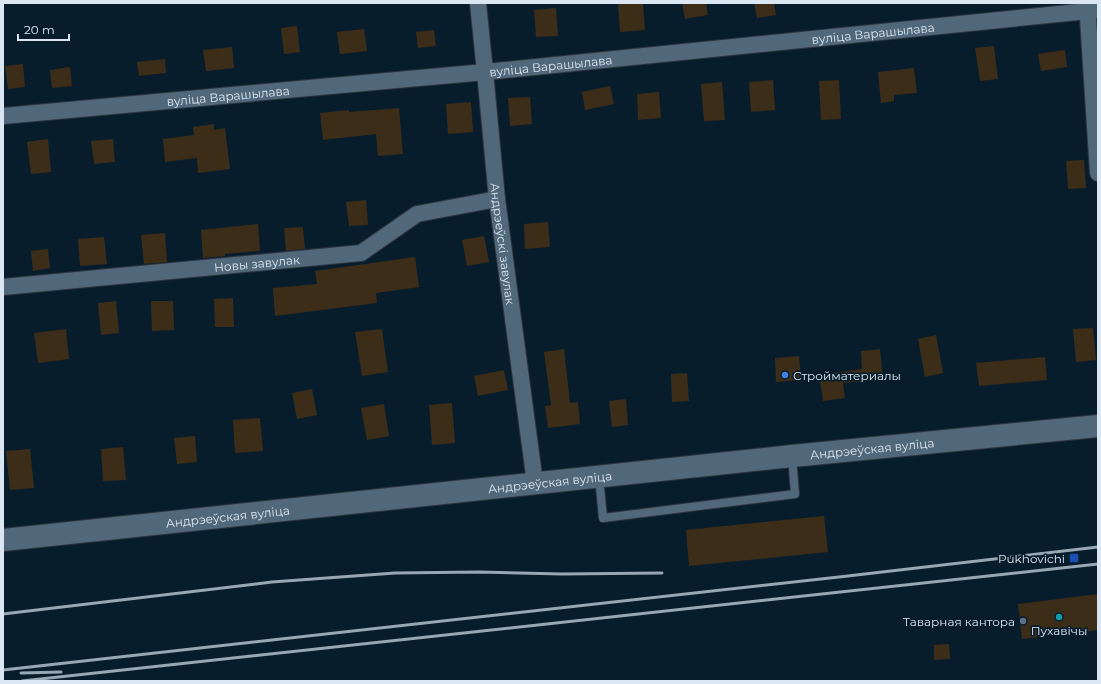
<svg xmlns="http://www.w3.org/2000/svg" width="1101" height="684" viewBox="0 0 1101 684" font-family="Montserrat,sans-serif">
	<style>
		.building { fill: #3c2d18 }
		.lines { fill: none; stroke-linecap: round; stroke-linejoin: round }
		.service-casing { stroke: #2c3440; stroke-width: 10 }
		.minor-casing { stroke: #2c3440; stroke-width: 18 }
		.secondary-casing { stroke: #2c3440; stroke-width: 24 }
		.service { stroke: #51687a; stroke-width: 8 }
		.minor { stroke: #51687a; stroke-width: 16 }
		.secondary { stroke: #51687a; stroke-width: 22 }
		.rail { stroke: #97a7b3; stroke-width: 3 }
		.shop-dot { fill: #3f7fe0; stroke: #081d2c; stroke-width: 1.5 }
		.transit-dot { fill: #1a4fb4; stroke: #081d2c; stroke-width: 1.5 }
		.culture-dot { fill: #0f9aa8; stroke: #081d2c; stroke-width: 1.5 }
		.service-dot { fill: #5c6f8a; stroke: #081d2c; stroke-width: 1.5 }
		.labels { text-anchor: middle; dominant-baseline: central; stroke-width: 3.5; stroke-linejoin: round; paint-order: stroke }
		.street-label { font-size: 12px; fill: #dae7f2; stroke: #081d2c }
		.poi-label { font-size: 12px; fill: #dae7f2; stroke: #081d2c; text-anchor: end }
	</style>
	<rect width="100%" height="100%" fill="#081d2c"/>
	<!-- building -->
	<g class="building">
		<polygon points="618,3 643,3 645,30 620,32"/>
		<polygon points="682,3 706,3 708,15 685,19"/>
		<polygon points="754,3 774,3 776,15 757,18"/>
		<polygon points="556,8 558,36 536,37 534,10"/>
		<polygon points="297,26 300,52 284,54 281,28"/>
		<polygon points="364,29 367,51 340,54 337,32"/>
		<polygon points="434,30 436,46 418,48 416,32"/>
		<polygon points="994,46 998,79 980,81 975,48"/>
		<polygon points="232,47 234,68 206,71 203,50"/>
		<polygon points="1065,50 1067,67 1041,71 1038,54"/>
		<polygon points="165,59 166,73 139,76 137,62"/>
		<polygon points="23,64 25,87 8,89 5,66"/>
		<polygon points="70,67 72,86 52,88 50,70"/>
		<polygon points="914,68 917,93 894,95 894,101 881,103 878,72"/>
		<polygon points="773,80 775,110 751,112 749,82"/>
		<polygon points="839,80 841,119 821,120 819,81"/>
		<polygon points="722,82 725,120 704,121 701,84"/>
		<polygon points="610,86 614,104 585,110 582,92"/>
		<polygon points="659,92 661,118 638,120 637,94"/>
		<polygon points="530,97 532,124 510,126 508,98"/>
		<polygon points="471,102 473,132 448,134 446,104"/>
		<polygon points="399,108 403,154 378,156 376,134 323,140 320,113 349,110 349,112"/>
		<polygon points="214,124 214,130 225,128 230,169 198,173 197,158 165,162 163,139 194,135 193,127"/>
		<polygon points="48,139 51,172 31,174 27,142"/>
		<polygon points="113,139 115,162 94,164 91,141"/>
		<polygon points="1084,160 1086,188 1068,189 1066,161"/>
		<polygon points="366,200 368,225 349,226 346,202"/>
		<polygon points="548,222 550,247 525,249 524,224"/>
		<polygon points="258,224 260,251 225,254 225,256 203,258 201,230"/>
		<polygon points="303,227 305,249 286,251 284,228"/>
		<polygon points="165,233 167,262 144,264 141,235"/>
		<polygon points="484,236 489,262 467,266 462,240"/>
		<polygon points="104,237 107,264 80,266 78,239"/>
		<polygon points="48,249 50,268 33,271 31,251"/>
		<polygon points="415,257 419,287 376,293 377,303 275,316 273,288 317,284 315,271"/>
		<polygon points="233,298 234,327 215,327 214,299"/>
		<polygon points="116,301 119,333 101,335 98,303"/>
		<polygon points="151,301 173,301 174,330 152,331"/>
		<polygon points="1093,328 1096,360 1076,362 1073,329"/>
		<polygon points="66,329 69,359 38,363 34,333"/>
		<polygon points="382,329 388,372 362,376 355,332"/>
		<polygon points="936,335 943,373 925,377 918,339"/>
		<polygon points="564,349 570,403 578,402 580,424 548,428 545,406 551,405 544,352"/>
		<polygon points="880,349 883,380 843,383 845,398 823,401 819,375 862,369 861,351"/>
		<polygon points="799,356 801,380 776,382 775,358"/>
		<polygon points="1045,357 1047,380 979,386 976,363"/>
		<polygon points="504,370 508,390 478,396 474,376"/>
		<polygon points="687,373 689,401 672,402 671,374"/>
		<polygon points="312,389 317,415 297,419 292,393"/>
		<polygon points="626,399 628,425 612,427 609,401"/>
		<polygon points="452,403 455,443 432,445 429,405"/>
		<polygon points="384,404 389,436 367,440 361,408"/>
		<polygon points="260,418 263,451 235,453 233,420"/>
		<polygon points="195,436 197,462 177,464 174,438"/>
		<polygon points="123,447 126,480 103,481 101,449"/>
		<polygon points="30,449 34,488 10,490 6,451"/>
		<polygon points="824,516 828,552 689,566 686,530"/>
		<polygon points="1098,594 1098,630 1022,639 1018,604"/>
		<polygon points="949,644 950,659 934,660 934,645"/>
	</g>
	<g class="lines">
		<defs>
			<polyline id="service" points="599,477 603,518 795,494 792,456"/>
			<g id="minor">
				<path id="s1" d="M478 3 485 72 497 199 535 483"/>
				<polyline points="1087,3 1098,173"/>
				<path id="s2" d="M3 116 485 72 1098 10"/>
				<path id="s3" d="M3 287 361 253 417 214 497 199"/>
			</g>
			<g id="secondary">
				<path id="s4" d="M3 540 792 456 1098 426"/>
			</g>
		</defs>
		<!-- service casing -->
		<use href="#service" class="service-casing"/>
		<!-- minor casing -->
		<use href="#minor" class="minor-casing"/>
		<!-- secondary casing -->
		<use href="#secondary" class="secondary-casing"/>
		<!-- service -->
		<use href="#service" class="service"/>
		<!-- minor -->
		<use href="#minor" class="minor"/>
		<!-- secondary -->
		<use href="#secondary" class="secondary"/>
		<!-- rail -->
		<g class="rail">
			<polyline points="3,614 272,582 395,573 479,572 562,574 662,573"/>
			<polyline points="3,670 839,577 1098,547"/>
			<polyline points="21,673 61,672"/>
			<polyline points="22,681 1098,564"/>
		</g>
	</g>
	<!-- markers -->
	<circle class="shop-dot" cx="785" cy="375" r="4"/>
	<rect class="transit-dot" x="1069" y="553" width="10" height="10" rx="2"/>
	<circle class="culture-dot" cx="1059" cy="617" r="4"/>
	<circle class="service-dot" cx="1023" cy="621" r="4"/>
	<g class="labels">
		<!-- street labels -->
		<g class="street-label">
			<text stroke="none"><textPath href="#s2" startOffset="874">вуліца Варашылава</textPath></text>
			<text stroke="none"><textPath href="#s2" startOffset="550">вуліца Варашылава</textPath></text>
			<text stroke="none"><textPath href="#s2" startOffset="226">вуліца Варашылава</textPath></text>
			<text stroke="none"><textPath href="#s1" startOffset="242">Андрэеўскі завулак</textPath></text>
			<text stroke="none"><textPath href="#s3" startOffset="255">Новы завулак</textPath></text>
			<text stroke="none"><textPath href="#s4" startOffset="874">Андрэеўская вуліца</textPath></text>
			<text stroke="none"><textPath href="#s4" startOffset="550">Андрэеўская вуліца</textPath></text>
			<text stroke="none"><textPath href="#s4" startOffset="226">Андрэеўская вуліца</textPath></text>
		</g>
		<!-- poi labels -->
		<g class="poi-label">
			<text x="793" y="375" text-anchor="start">Стройматериалы</text>
			<text x="1065" y="558">Pukhovichi</text>
			<text x="1015" y="621">Таварная кантора</text>
			<text x="1059" y="630" text-anchor="middle">Пухавічы</text>
		</g>
	</g>
	<!-- border -->
	<rect width="1101" height="684" fill="none" stroke="#dae7f2" stroke-width="8"/>
	<!-- scale -->
	<path d="M18 34v6h51v-6" fill="none" stroke="#dae7f2" stroke-width="2"/>
	<text x="24" y="34" font-size="12" fill="#dae7f2" stroke="#081d2c" stroke-width="3" paint-order="stroke">20 m</text>
</svg>
